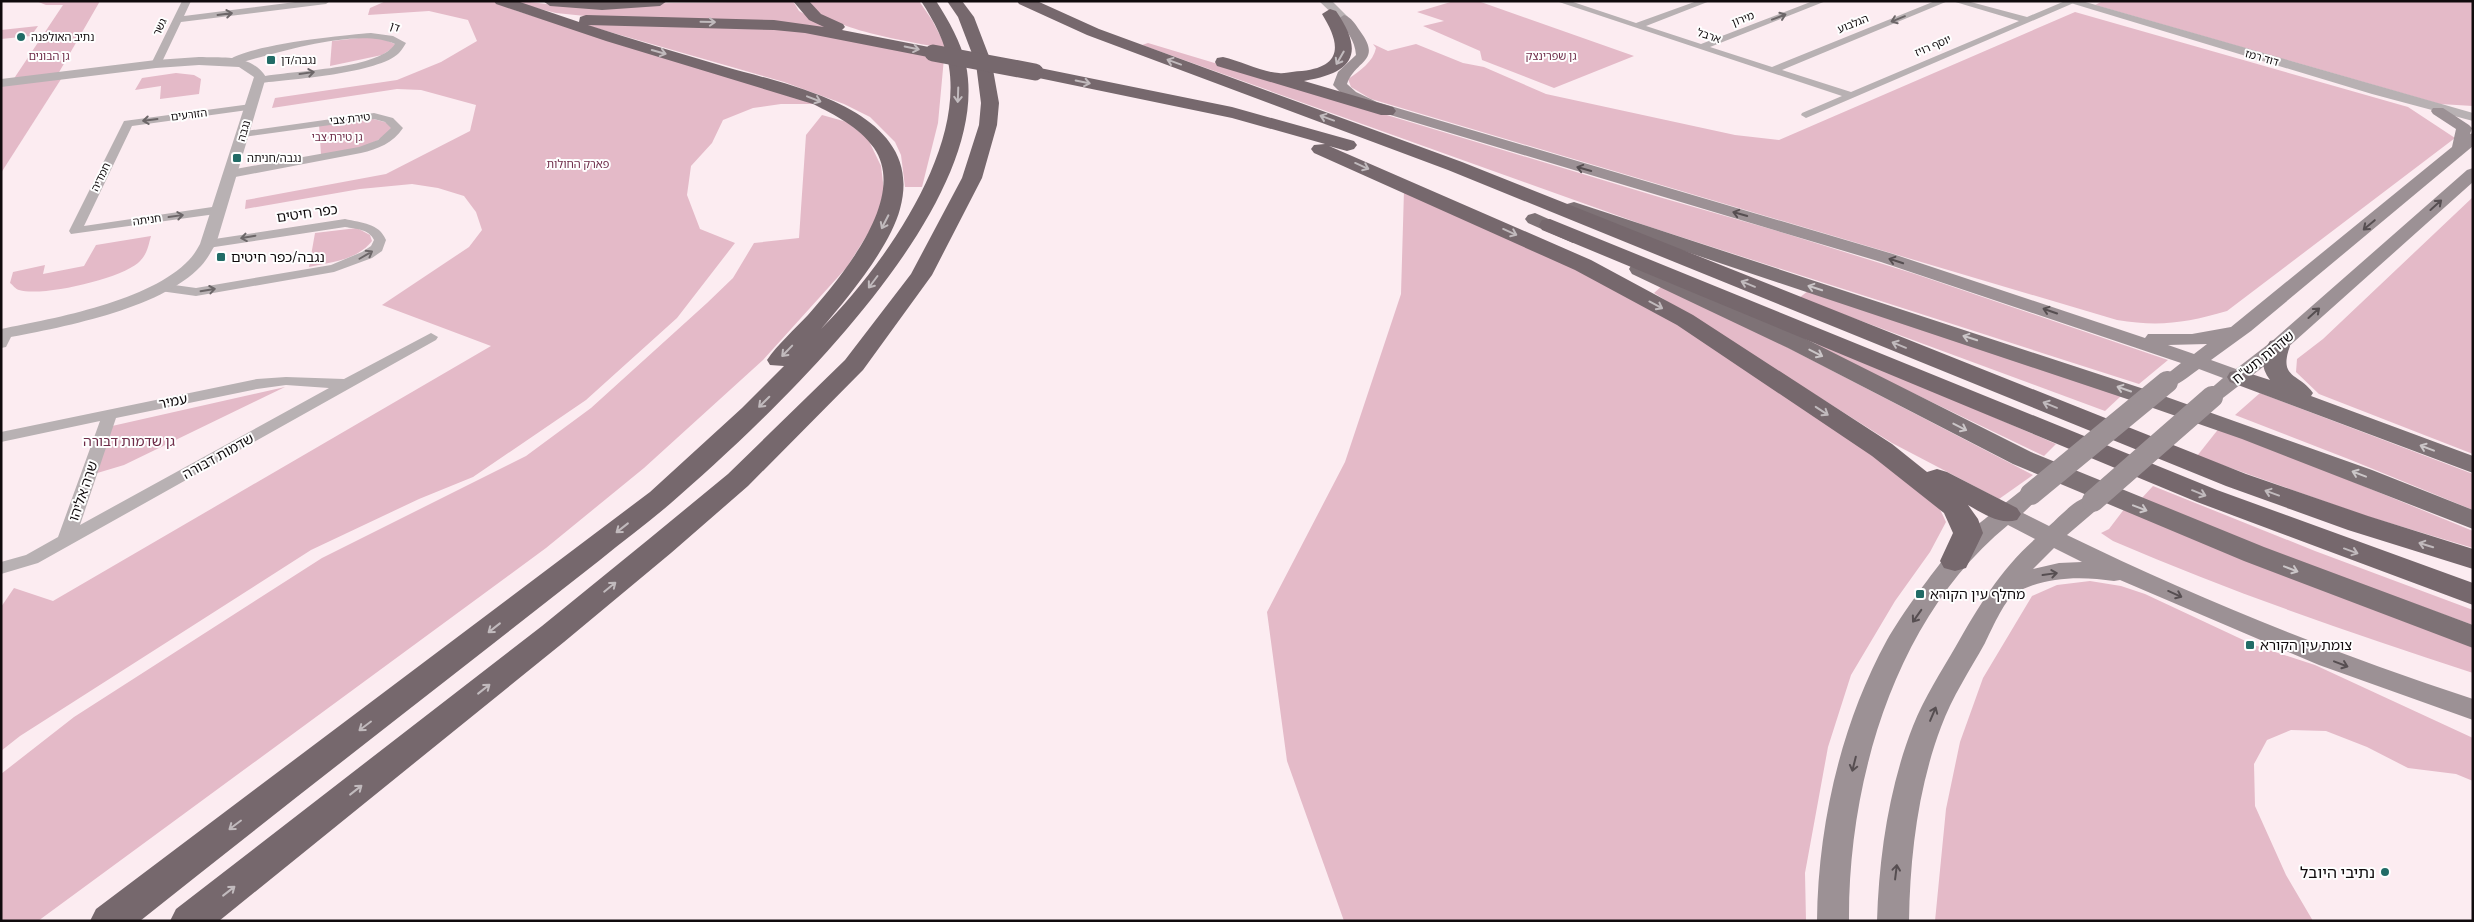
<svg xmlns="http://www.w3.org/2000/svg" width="2474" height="922" viewBox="0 0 2474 922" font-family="'Roboto Condensed','Noto Sans Hebrew',sans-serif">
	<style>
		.green { fill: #e4bac8 }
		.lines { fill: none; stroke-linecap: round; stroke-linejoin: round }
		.minor { fill: #b8b1b3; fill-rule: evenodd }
		.tertiary { fill: #b8b1b3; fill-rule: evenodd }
		.secondary { fill: #9c9195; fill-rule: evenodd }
		.trunk { fill: #7e7276; fill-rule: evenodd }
		.motorway { fill: #76686d; fill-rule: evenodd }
		.secondary-bridge { stroke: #9c9195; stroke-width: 22 }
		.motorway-bridge { stroke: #76686d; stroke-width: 17 }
		.oneway { stroke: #6c6668 }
		.oneway2 { stroke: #c1babd }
		.oneway3 { stroke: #564e51 }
		.oneway4 { stroke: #cbc6c8 }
		.poi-dot { fill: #216b66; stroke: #fefefe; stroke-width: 2 }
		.labels { text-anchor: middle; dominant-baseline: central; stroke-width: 4; stroke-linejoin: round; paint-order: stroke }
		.far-street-label { font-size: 11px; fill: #100b0d; stroke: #fefefe }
		.far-poi-label { font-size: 11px; fill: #100b0d; stroke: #fefefe; text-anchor: start }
		.far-park-label { font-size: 11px; fill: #6e2c48; stroke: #fefefe }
		.street-label { font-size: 14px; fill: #100b0d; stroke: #fefefe }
		.poi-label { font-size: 14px; fill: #100b0d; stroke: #fefefe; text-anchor: start }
		.park-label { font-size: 14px; fill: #6e2c48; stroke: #fefefe }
		.near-poi-label { font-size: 16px; fill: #100b0d; stroke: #fefefe; text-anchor: end }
	</style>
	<rect width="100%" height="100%" fill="#fcecf1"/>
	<!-- green -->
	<g class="green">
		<polygon points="36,1 100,1 58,74 13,80 63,5 46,5"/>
		<polygon points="386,1 494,1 517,11 816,104 781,104 753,108 723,120 712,143 691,166 687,195 700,229 735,243 677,318 586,400 473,477 419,499 311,550 20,736 1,751 1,607 14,588 53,601 491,346 382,305 469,247 482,230 476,212 464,196 438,188 412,184 360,189 245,209 246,200 386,174 470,131 476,105 421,90 397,89 272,108 275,98 397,80 441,62 477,41 468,20 429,11 368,15 370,8"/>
		<polygon points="521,1 555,5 793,1 799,11 830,29 595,17 556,13 516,3"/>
		<path d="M804 1H919L932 20 947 49C909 41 829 31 804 1Z"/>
		<polygon points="1454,1 1478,1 1634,56 1554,88 1482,60 1480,51 1423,26 1444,21 1417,12"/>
		<polygon points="2103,1 2473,1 2473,106 2440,104 2095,5"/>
		<path d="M2075 12 2408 107 2455 138 2227 311C2186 323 2159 327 2117 320L1371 99 1351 87 1348 79C1360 71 1373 62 1376 48L1373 44 1388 51 1416 44 1463 63 1484 67 1546 94 1735 135 1779 140Z"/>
		<polygon points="575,22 789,29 944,58 938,123 922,187 905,187 901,155 895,142 870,117 844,104 784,82"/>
		<polygon points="38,26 31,36 1,39 1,30"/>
		<polygon points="377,36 397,45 382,55 330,66 332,41"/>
		<polygon points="1148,43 1659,197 1774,230 1915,274 2168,360 2139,384 1647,226 1142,45"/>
		<polygon points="176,73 194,75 201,79 199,94 160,99 161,86 135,90 142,78"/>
		<polygon points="63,76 1,173 1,85"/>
		<polygon points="822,115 847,122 868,139 881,166 884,191 877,219 847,267 763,360 644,468 546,548 38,921 1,921 1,774 74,717 322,558 526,456 591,408 707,303 733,278 754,243 799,238 806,135"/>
		<path d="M370 118 388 123 392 128C375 149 346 150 321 155L319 124Z"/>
		<path d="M1404 190C1493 231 1584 269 1669 319 1762 374 1850 439 1937 503L1946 522 1930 552 1895 601 1851 675 1828 747 1805 873 1806 921H1344L1287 761 1267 612 1345 462 1401 294Z"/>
		<polygon points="2473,197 2473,454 2319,394 2296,372 2297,359 2323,339"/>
		<path d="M357 228 370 235 372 241C357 260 332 262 309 267L315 233Z"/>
		<path d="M151 236C148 247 147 255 138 263 119 279 43 297 19 290 15 289 13 285 10 283L13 272 45 265 43 274 84 266 96 245Z"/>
		<polygon points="1663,285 1779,343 2033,475 1999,499 1892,443 1654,293"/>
		<polygon points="1808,291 2121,396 2105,411 1799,298"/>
		<polygon points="1823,343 2056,444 2044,456 1813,345"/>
		<polygon points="285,387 124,465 94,474 112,426"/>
		<polygon points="2260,393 2473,474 2473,510 2351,460 2235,415"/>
		<polygon points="2220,427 2473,531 2473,548 2363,515 2197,456"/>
		<polygon points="2153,486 2315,551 2473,610 2473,625 2315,568 2141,499"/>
		<path d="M2125 508 2473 645V673C2351 633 2231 592 2113 541L2101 533 2109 529Z"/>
		<polygon points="2090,581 2121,586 2145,594 2254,645 2315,665 2473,738 2473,781 2456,774 2408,768 2367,747 2326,731 2291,730 2267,740 2254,764 2255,806 2286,875 2313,921 1935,921 1946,809 1960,742 1983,678 2032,596 2057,585"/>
	</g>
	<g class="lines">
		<!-- minor -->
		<g class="minor">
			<polygon points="182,1 191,1 184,16 303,1 330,1 326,4 181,22 161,64 152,66 151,64"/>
			<polygon points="1556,1 1570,1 1636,23 1697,1 1710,1 1646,26 1701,44 1813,1 1826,1 1710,47 1772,67 1935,1 1948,1 1782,70 1851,92 2019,21 1952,1 1967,1 2027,17 2065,1 2076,2 1806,118 1801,115 1802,113 1842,96"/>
			<path d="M371 33 393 36 406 43C404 46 402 50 399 53 380 73 289 80 259 83L255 82V78C287 70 377 71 395 44 357 26 271 55 231 65L226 62C244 45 344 35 371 33Z"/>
			<polygon points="251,104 256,107 255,109 132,126 84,226 219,206 225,210 223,213 71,234 69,231 124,121"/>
			<path d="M374 113 393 118 403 128C393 143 378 149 361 153L230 178 224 174 230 170 359 147 378 140 391 128 385 122 374 119 243 137 239 136V132Z"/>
			<path d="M345 219C362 223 379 223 386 240L382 251 372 258 334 272 196 296 160 291 153 287 160 283 196 288 331 265 362 252 371 246 374 240C369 229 356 229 345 227L208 248 202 244 208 240Z"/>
			<polygon points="6,329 13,333 6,347 1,348 1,330"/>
			<path d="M431 333 438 337 436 340 38 563 1 574V562L26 555 58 537 100 421 1 442V432L257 379 286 377 344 379ZM286 385 329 388 80 525 116 418 257 389Z"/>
		</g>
		<!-- tertiary -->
		<g class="tertiary">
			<polygon points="1332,1 1348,17 1348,21 1340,21 1320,2"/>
			<polygon points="2064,1 2082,1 2473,113 2473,121 2372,94"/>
			<path d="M199 57C224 58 251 54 266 77L216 244C211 251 207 260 201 266 160 310 58 328 1 339V329C56 318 150 301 189 260 194 255 197 249 200 244L254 77 239 67 199 65 156 68 1 87V79L156 60Z"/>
		</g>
		<!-- secondary -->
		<g class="secondary">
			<path d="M1344 15C1351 17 1356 25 1360 31 1383 62 1355 60 1347 84L1356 92 1377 102 1893 254 2145 338 2148 334H2192L2231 327 2452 147 2456 129 2433 114 2431 111 2433 108H2443L2469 125 2472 128 2470 134 2473 133V146L2251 331 2211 360 2236 369 2271 342 2467 170 2473 168V182L2285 350 2219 401 2212 403 2205 401 2201 397 2223 378 2199 369C2186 378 2175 390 2160 386L2157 382 2181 363 1881 262 1367 108 1346 98 1333 85 1338 72 1356 55C1355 40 1346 30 1338 19ZM2207 344 2194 354 2168 345Z"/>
			<path d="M2031 487 2039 489 2043 494 2023 513 2049 526C2063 514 2081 491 2101 496L2105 501 2101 506 2067 535C2199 599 2335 654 2473 699V720L2319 665 2120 580 2114 581C2082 576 2043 576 2014 594 2004 601 1991 631 1985 643 1970 670 1952 697 1941 727 1918 788 1910 856 1909 921H1877C1879 856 1889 787 1913 726 1924 698 1941 672 1956 646 1978 607 2001 569 2035 539L2008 525C1896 616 1848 780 1849 921H1817C1818 825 1841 724 1887 640 1902 614 1927 580 1946 556 1967 530 1997 510 2023 489ZM2054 548 2082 562 2059 563 2033 569Z"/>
		</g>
		<!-- trunk -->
		<g class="trunk">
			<polygon points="1574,202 2147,390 2372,470 2473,510 2473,529 2242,439 2130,400 1567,212 1564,208 1567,204"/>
			<polygon points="1535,213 1580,233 1583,237 1580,241 1573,243 1528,223 1525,219 1528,215"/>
			<polygon points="1640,263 1804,338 2031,452 2264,547 2473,625 2473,648 2244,561 2013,464 1788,348 1632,274 1629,269 1632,264"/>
			<path d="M2278 339 2286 341 2290 346C2278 379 2299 373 2313 393L2311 396 2473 456V473L2230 382 2227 377 2230 372 2239 370 2270 380C2260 367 2261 354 2270 341Z"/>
		</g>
		<!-- motorway -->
		<g class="motorway">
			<path d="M494 1H517L579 22 580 17 586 15 774 20 824 27 809 20 793 1H809L821 14 843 24 845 27 842 30 939 49 941 53 939 57 933 58 805 33 774 30 588 25C634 40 680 53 726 67 792 86 927 111 900 209 890 247 847 299 821 329 880 270 963 155 949 67 946 43 934 21 921 1H936C949 21 961 42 966 65 995 208 769 418 671 503 648 523 623 541 600 560 554 596 508 632 462 668 354 752 247 836 140 921H90L96 909 650 492 742 408 784 366 770 365 767 360C778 344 794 330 808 315 839 279 909 199 874 148 859 127 835 115 813 104L606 41 496 4Z"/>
			<polygon points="543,1 667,1 660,6 602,10 550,6"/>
			<polygon points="947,1 962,1 974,17 992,64 999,103 997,125 982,178 932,275 863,370 748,486 671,553 564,642 219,921 170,921 176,909 542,626 649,539 728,474 845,360 911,274 962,178 979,125 981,103 976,64 958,17"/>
			<polygon points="1017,1 1037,1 1099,29 1462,162 2246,474 2368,516 2473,549 2473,569 2348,530 2226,486 1448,170 1087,35 1019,4"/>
			<path d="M1330 9 1336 11C1365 53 1354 73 1304 81L1393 107 1396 111 1393 115H1381L1217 66 1215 62 1217 58 1223 57C1241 61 1261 72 1279 73 1285 74 1295 71 1302 71 1344 66 1340 43 1322 14Z"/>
			<path d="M1035 67 1232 107 1354 141 1357 145 1354 149 1347 151 1329 146 1591 260 1693 315 1892 444 1927 472 1937 469 1947 472 2017 508 2021 514 2017 520C1999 525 1984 514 1968 505L1978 519 1983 533 1966 568 1955 571 1944 568 1940 561 1953 533 1944 513 1872 456 1677 325 1575 270 1314 153 1311 149 1314 145 1325 144 1232 118 1029 76 1026 72 1029 68Z"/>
			<polygon points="1550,219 2217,490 2473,583 2473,605 2197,502 1542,230 1539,225 1542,220"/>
		</g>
		<!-- secondary-bridge -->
		<g class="secondary-bridge">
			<polyline points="2031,494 2167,382"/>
			<polyline points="2093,501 2212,397"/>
		</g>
		<!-- motorway-bridge -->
		<polyline class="motorway-bridge" points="933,53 1035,72"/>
	</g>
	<!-- one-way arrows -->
	<defs><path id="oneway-shaft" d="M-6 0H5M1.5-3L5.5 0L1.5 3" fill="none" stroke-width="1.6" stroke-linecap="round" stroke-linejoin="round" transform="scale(1.25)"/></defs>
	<g class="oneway">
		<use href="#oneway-shaft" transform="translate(225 14) rotate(-7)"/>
		<use href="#oneway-shaft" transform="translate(1779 17) rotate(-21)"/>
		<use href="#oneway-shaft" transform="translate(1898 19) rotate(158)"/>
		<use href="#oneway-shaft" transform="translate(307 73) rotate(-8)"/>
		<use href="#oneway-shaft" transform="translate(150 120) rotate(173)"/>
		<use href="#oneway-shaft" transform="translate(176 216) rotate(-8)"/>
		<use href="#oneway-shaft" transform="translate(248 237) rotate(170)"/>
		<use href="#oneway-shaft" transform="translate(366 255) rotate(-30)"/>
		<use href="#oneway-shaft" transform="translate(208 290) rotate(-9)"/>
	</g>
	<g class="oneway2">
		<use href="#oneway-shaft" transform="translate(708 22) rotate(1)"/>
		<use href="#oneway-shaft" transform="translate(912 48) rotate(12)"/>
		<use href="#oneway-shaft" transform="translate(659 52) rotate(16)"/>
		<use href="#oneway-shaft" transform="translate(1340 58) rotate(120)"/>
		<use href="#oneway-shaft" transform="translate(1174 62) rotate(-160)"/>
		<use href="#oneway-shaft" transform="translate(1083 82) rotate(12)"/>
		<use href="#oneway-shaft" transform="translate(958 95) rotate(92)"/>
		<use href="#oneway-shaft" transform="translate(814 99) rotate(21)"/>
		<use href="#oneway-shaft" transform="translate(1327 118) rotate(-160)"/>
		<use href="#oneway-shaft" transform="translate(1362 166) rotate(24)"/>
		<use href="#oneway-shaft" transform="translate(885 222) rotate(117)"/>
		<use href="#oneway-shaft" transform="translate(1510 232) rotate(24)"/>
		<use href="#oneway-shaft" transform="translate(873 282) rotate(127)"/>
		<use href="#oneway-shaft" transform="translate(1748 284) rotate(-158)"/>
		<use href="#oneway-shaft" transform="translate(1656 305) rotate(28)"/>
		<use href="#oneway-shaft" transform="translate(1899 345) rotate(-158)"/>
		<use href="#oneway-shaft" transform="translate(787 351) rotate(134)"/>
		<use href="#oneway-shaft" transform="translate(764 402) rotate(135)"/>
		<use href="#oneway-shaft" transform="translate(2050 405) rotate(-158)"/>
		<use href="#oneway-shaft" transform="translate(1822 411) rotate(33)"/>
		<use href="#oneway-shaft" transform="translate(2199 493) rotate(22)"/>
		<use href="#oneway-shaft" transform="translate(2272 493) rotate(-160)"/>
		<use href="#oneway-shaft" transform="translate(622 528) rotate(142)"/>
		<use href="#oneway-shaft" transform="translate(2426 545) rotate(-163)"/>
		<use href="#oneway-shaft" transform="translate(2351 551) rotate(20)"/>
		<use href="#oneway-shaft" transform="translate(610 587) rotate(-39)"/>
		<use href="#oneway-shaft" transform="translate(494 628) rotate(142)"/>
		<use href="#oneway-shaft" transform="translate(484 689) rotate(-38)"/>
		<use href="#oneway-shaft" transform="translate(365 726) rotate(143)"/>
		<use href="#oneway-shaft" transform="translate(356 790) rotate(-38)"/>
		<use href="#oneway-shaft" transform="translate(235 825) rotate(143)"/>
		<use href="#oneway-shaft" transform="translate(229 891) rotate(-38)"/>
	</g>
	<g class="oneway3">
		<use href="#oneway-shaft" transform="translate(1584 169) rotate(-164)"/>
		<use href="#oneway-shaft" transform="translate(2436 205) rotate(-42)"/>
		<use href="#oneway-shaft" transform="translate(1740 214) rotate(-164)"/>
		<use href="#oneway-shaft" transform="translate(2369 225) rotate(140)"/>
		<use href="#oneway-shaft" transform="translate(1896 261) rotate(-162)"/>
		<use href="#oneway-shaft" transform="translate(2050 311) rotate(-161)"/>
		<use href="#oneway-shaft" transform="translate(2314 313) rotate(-42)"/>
		<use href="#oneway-shaft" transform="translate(2050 574) rotate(-8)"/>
		<use href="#oneway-shaft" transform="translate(2175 594) rotate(24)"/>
		<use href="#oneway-shaft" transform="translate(1917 616) rotate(125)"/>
		<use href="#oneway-shaft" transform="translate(2341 664) rotate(21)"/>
		<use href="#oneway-shaft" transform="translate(1933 714) rotate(-67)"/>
		<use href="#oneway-shaft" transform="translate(1854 764) rotate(104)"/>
		<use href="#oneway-shaft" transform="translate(1896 872) rotate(-83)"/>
	</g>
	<g class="oneway4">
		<use href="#oneway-shaft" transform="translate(1815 288) rotate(-162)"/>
		<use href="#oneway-shaft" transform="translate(1970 338) rotate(-162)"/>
		<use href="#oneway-shaft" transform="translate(1816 353) rotate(27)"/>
		<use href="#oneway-shaft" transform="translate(2124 389) rotate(-161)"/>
		<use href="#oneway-shaft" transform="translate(1960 427) rotate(27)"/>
		<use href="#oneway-shaft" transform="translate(2427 448) rotate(-159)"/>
		<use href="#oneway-shaft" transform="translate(2359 474) rotate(-159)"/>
		<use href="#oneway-shaft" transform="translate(2140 508) rotate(21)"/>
		<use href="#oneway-shaft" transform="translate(2291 569) rotate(21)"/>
	</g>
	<!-- markers -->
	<g class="poi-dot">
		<circle cx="21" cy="37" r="5"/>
		<rect x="266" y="55" width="10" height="10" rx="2.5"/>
		<rect x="232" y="153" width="10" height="10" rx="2.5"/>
		<rect x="216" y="252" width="10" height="10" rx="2.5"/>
		<rect x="1915" y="589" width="10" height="10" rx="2.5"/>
		<rect x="2245" y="640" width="10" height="10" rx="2.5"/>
		<circle cx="2385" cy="872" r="5"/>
	</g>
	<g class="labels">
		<!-- far-street labels -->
		<g class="far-street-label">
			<text transform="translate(1743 19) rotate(-21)">מירון</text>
			<text transform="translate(1853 24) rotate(-22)">הגלבוע</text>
			<text transform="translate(160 27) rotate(-65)">גשר</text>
			<text transform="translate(395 27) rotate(19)">דן</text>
			<text transform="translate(1709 36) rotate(18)">ארבל</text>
			<text transform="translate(1933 46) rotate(-23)">יוסף רויז</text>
			<text transform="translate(2262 58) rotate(16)">דוד רמז</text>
			<text transform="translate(189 115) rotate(-7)">הזורעים</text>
			<text transform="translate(350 119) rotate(-6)">טירת צבי</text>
			<text transform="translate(244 131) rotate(-74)">נגבה</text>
			<text transform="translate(101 177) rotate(-64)">חמדיה</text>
			<text transform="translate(147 220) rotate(-8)">חניתה</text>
		</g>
		<!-- far-poi labels -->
		<g class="far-poi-label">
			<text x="31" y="37">נתיב האולפנה</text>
			<text x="281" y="60">נגבה/דן</text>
			<text x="247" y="158">נגבה/חניתה</text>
		</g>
		<!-- far-park labels -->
		<g class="far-park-label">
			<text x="49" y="56">גן הבונים</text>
			<text x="1551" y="56">גן שפרינצק</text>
			<text x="337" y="137">גן טירת צבי</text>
			<text x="578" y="164">פארק החולות</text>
		</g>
		<!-- street labels -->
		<g class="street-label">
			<text transform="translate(307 213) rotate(-8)">כפר חיטים</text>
			<text transform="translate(2263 357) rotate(-39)">שדרות תש"ח</text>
			<text transform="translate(173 401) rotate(-11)">עמיר</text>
			<text transform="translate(218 456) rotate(-29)">שדמות דבורה</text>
			<text transform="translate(83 491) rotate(-71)">שרה אליהו</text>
		</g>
		<!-- poi labels -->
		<g class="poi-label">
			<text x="231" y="257">נגבה/כפר חיטים</text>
			<text x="1930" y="594">מחלף עין הקורא</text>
			<text x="2260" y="645">צומת עין הקורא</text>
		</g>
		<!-- park labels -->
		<g class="park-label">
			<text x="129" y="441">גן שדמות דבורה</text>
		</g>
		<!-- near-poi labels -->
		<g class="near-poi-label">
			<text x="2375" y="872">נתיבי היובל</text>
		</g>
	</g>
	<!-- border -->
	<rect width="2474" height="922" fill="none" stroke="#100b0d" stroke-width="5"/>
</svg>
